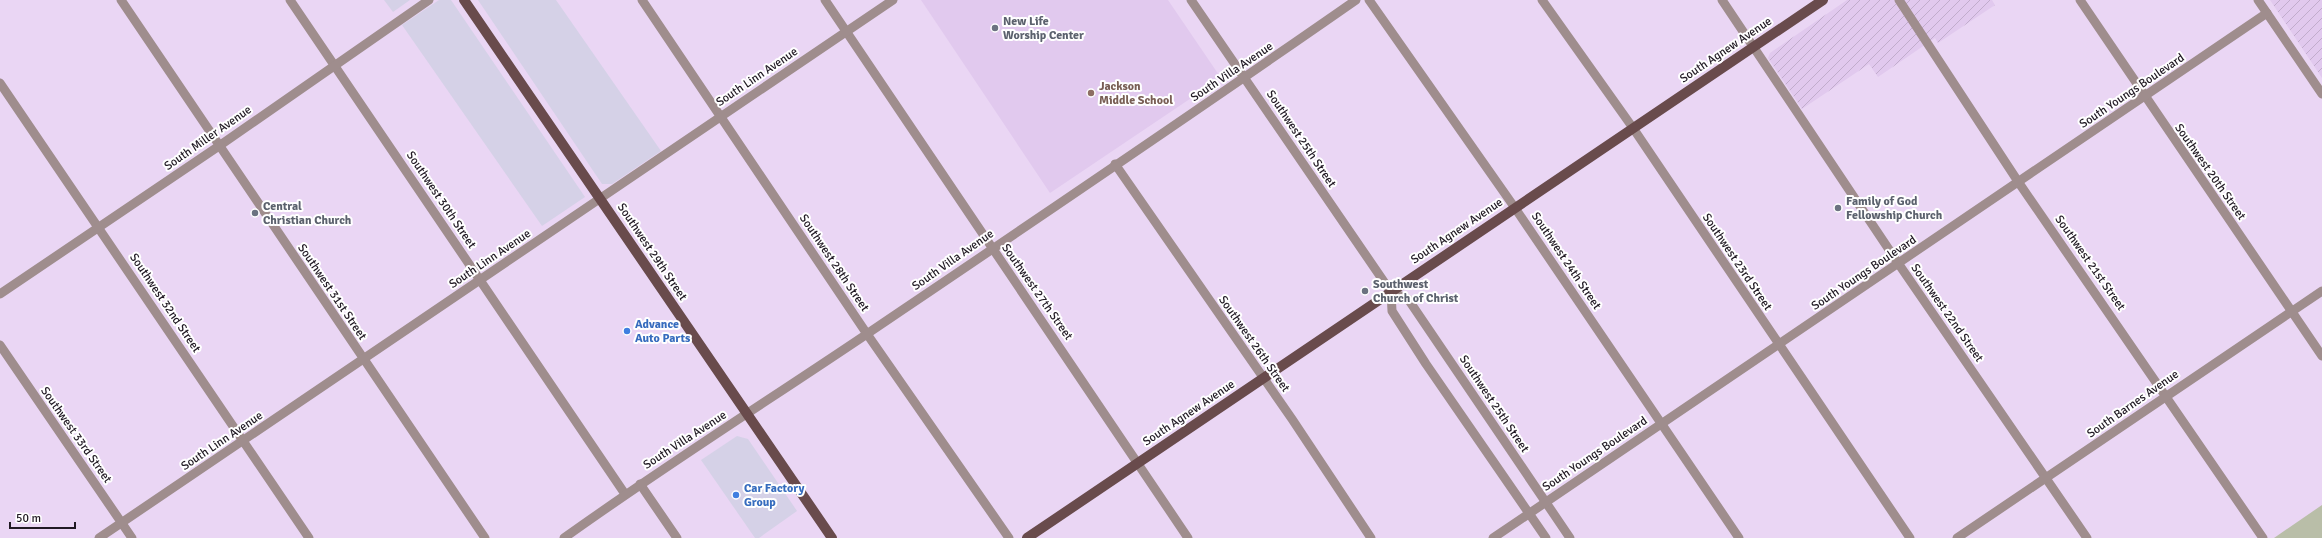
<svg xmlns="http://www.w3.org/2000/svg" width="2322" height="538" viewBox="0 0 2322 538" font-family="Signika,sans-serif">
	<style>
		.commercial { fill: #d5d1e7 }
		.industrial { fill: url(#industrial-furrows) }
		.built { fill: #e1c9ee }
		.green { fill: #b9bea8 }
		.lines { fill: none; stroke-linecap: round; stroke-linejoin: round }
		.minor { stroke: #9f8d8d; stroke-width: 9 }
		.major { stroke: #694b4c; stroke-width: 10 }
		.worship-dot { fill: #6b7280; stroke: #fff; stroke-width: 1.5 }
		.education-dot { fill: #8d6e63; stroke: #fff; stroke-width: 1.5 }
		.shop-dot { fill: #3f7fe0; stroke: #fff; stroke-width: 1.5 }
		.labels { text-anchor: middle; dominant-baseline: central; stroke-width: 4; stroke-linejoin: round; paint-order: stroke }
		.worship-label { font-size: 12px; font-weight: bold; fill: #5b616d; stroke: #fff; text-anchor: start }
		.street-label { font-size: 12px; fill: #201923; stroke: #fff }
		.education-label { font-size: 12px; font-weight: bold; fill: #785e54; stroke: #fff; text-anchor: start }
		.shop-label { font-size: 12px; font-weight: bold; fill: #366cbe; stroke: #fff; text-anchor: start }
	</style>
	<defs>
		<pattern id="industrial-furrows" width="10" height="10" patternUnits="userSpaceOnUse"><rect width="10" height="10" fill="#e1c9ee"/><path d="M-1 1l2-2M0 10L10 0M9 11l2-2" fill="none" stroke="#c1accc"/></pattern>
	</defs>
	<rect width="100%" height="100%" fill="#ead6f4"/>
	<!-- commercial -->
	<g class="commercial">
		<polygon points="384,0 410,0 393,12"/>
		<polygon points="439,0 451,0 585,197 542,226 402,25"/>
		<polygon points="478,0 556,0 661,151 612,184 602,184"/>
		<polygon points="737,436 748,439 797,511 759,538 755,538 701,460"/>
	</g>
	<!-- industrial -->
	<g class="industrial">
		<polygon points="1847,0 1992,0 1995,5 1938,43 1935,38 1878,77 1869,64 1802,109 1768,58 1770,53"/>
		<polygon points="2270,0 2322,0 2322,78"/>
	</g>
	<!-- built -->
	<polygon class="built" points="921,0 1168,0 1221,78 1050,193"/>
	<!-- green -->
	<polygon class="green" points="2322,505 2322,538 2274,538"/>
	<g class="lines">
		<!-- minor -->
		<g class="minor">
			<polyline points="121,0 485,538"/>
			<polyline points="290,0 625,494"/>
			<polyline points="642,0 867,334 1009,538"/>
			<polyline points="825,0 1188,538"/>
			<polyline points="1191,0 1391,292 1392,311 1426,364 1546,538"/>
			<polyline points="1369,0 1515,208 1739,538"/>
			<polyline points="1542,0 1633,128 1910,538"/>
			<polyline points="1722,0 1898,263 2087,538"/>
			<polyline points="1899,0 2019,183 2263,538"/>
			<polyline points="2080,0 2322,356"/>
			<polyline points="2258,0 2322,94"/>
			<polyline points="0,83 309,538"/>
			<polyline points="1115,164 1292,419 1371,538"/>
			<polyline points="1391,292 1408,299 1570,538"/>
			<polyline points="0,294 219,146 429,0"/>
			<polyline points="0,345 132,538"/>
			<polyline points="640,484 677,538"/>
			<polyline points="99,538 893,0"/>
			<path d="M564 538C663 467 766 402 867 334 1031 223 1194 113 1356 0"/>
			<polyline points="1493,538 2267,13"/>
			<polyline points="1957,538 2322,291"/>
		</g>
		<!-- major -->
		<g class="major">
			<polyline points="464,0 832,538"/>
			<polyline points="1027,538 1823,0"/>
		</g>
	</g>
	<!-- markers -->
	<g class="worship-dot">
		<circle cx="995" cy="28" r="4"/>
		<circle cx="1838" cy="208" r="4"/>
		<circle cx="255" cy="213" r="4"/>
		<circle cx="1365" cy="291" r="4"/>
	</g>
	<circle class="education-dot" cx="1091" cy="93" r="4"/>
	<g class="shop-dot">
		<circle cx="627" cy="331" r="4"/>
		<circle cx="736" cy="495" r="4"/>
	</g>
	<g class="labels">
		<!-- worship labels -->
		<g class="worship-label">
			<text x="1003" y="21">New Life<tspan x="1003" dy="14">Worship Center</tspan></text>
			<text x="1846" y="201">Family of God<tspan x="1846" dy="14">Fellowship Church</tspan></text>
			<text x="263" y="206">Central<tspan x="263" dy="14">Christian Church</tspan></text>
			<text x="1373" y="284">Southwest<tspan x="1373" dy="14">Church of Christ</tspan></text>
		</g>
		<!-- street labels -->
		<g class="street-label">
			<text transform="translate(1726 50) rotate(-34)">South Agnew Avenue</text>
			<text transform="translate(1232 72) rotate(-34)">South Villa Avenue</text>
			<text transform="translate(757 77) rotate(-34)">South Linn Avenue</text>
			<text transform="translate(2132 91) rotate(-34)">South Youngs Boulevard</text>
			<text transform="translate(208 138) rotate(-35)">South Miller Avenue</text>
			<text transform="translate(1301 139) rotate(56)">Southwest 25th Street</text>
			<text transform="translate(2210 172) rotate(55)">Southwest 20th Street</text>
			<text transform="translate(441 200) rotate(56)">Southwest 30th Street</text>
			<text transform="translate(1457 231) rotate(-34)">South Agnew Avenue</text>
			<text transform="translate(652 252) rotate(56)">Southwest 29th Street</text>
			<text transform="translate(490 259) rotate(-34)">South Linn Avenue</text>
			<text transform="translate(953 260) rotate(-35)">South Villa Avenue</text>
			<text transform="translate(1566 261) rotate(56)">Southwest 24th Street</text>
			<text transform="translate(1737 262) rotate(56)">Southwest 23rd Street</text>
			<text transform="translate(834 263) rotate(56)">Southwest 28th Street</text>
			<text transform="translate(2090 263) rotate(55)">Southwest 21st Street</text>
			<text transform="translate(1864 273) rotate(-34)">South Youngs Boulevard</text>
			<text transform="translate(332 292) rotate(56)">Southwest 31st Street</text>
			<text transform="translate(1037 292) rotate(55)">Southwest 27th Street</text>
			<text transform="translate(165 303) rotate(56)">Southwest 32nd Street</text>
			<text transform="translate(1947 313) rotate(55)">Southwest 22nd Street</text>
			<text transform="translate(1254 344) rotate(55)">Southwest 26th Street</text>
			<text transform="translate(1494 404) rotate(56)">Southwest 25th Street</text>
			<text transform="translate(2133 404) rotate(-35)">South Barnes Avenue</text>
			<text transform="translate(1189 413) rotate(-34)">South Agnew Avenue</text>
			<text transform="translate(76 435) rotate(55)">Southwest 33rd Street</text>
			<text transform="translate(685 440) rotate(-33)">South Villa Avenue</text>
			<text transform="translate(222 441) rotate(-34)">South Linn Avenue</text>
			<text transform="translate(1595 454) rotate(-34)">South Youngs Boulevard</text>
		</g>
		<!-- education labels -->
		<g class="education-label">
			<text x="1099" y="86">Jackson<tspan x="1099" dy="14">Middle School</tspan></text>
		</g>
		<!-- shop labels -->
		<g class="shop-label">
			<text x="635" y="324">Advance<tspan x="635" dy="14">Auto Parts</tspan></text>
			<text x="744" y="488">Car Factory<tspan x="744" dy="14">Group</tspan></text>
		</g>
	</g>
	<!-- scale -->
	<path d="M10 522v6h65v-6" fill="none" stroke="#201923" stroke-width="2"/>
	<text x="16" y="522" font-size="12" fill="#201923" stroke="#ffffff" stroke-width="3" paint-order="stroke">50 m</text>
</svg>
